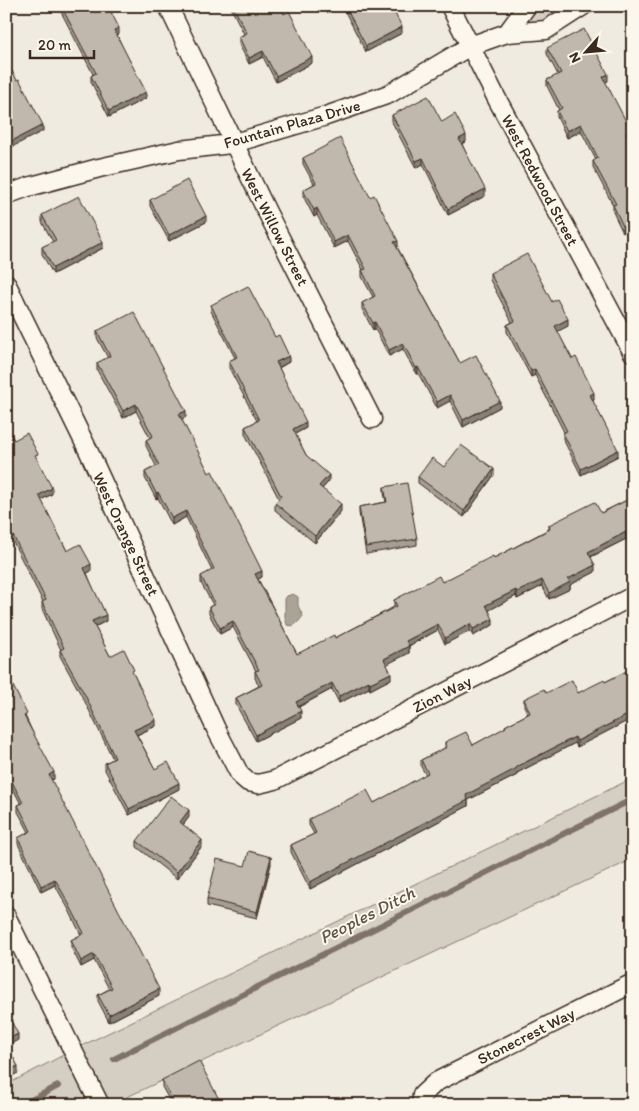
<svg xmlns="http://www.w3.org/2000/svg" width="639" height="1111" viewBox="0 0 639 1111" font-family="Itim,sans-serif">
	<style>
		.green { fill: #d5cec3; stroke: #887c70 }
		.water { fill: #aca397; stroke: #7f7367 }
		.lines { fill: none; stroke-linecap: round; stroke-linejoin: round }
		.stream { stroke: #7f7367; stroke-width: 6 }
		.street-casing { stroke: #3b2a1e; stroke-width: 21 }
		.street { stroke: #fbf7ec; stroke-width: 18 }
		.wall { fill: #a59e95; stroke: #3b2a1e }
		.shaded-wall { fill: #868179; stroke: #3b2a1e }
		.building { fill: #c0b8ad; stroke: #3b2a1e }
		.labels { text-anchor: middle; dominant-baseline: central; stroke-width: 4; stroke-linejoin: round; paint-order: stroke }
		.street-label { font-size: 16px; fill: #3b2a1e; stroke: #fbf7ec }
		.water-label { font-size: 18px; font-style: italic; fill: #635448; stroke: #fbf7ec }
	</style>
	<rect width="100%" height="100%" fill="#f0ebe0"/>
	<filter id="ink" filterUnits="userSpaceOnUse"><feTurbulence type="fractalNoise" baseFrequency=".02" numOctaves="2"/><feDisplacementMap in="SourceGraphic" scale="10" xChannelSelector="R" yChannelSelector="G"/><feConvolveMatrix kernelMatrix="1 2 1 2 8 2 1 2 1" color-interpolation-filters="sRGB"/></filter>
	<g filter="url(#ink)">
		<!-- green -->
		<g class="green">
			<polygon points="527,6 586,6 546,30 507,33"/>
			<polygon points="633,778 633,859 110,1105 6,1105 6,1085 73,1050"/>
		</g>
		<!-- water -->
		<path class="water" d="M293 594 298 597V606L303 616C299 621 295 628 287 625L285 617V599L287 596Z"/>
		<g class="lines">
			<!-- stream -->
			<g class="stream">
				<polyline points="114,1059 633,799"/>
				<polyline points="22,1105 58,1086"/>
			</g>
			<defs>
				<g id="street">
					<polyline points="168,6 267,212 372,419"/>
					<polyline points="450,6 497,99 633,353"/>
					<polyline points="507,33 527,6"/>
					<polyline points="6,195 28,187 99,168 179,150 231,144 326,116 389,94 470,46 507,33 546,30 583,6"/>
					<polyline points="6,283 88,450 216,729 240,775 248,782 258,784 275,780 633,596"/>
					<polyline points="6,916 100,1105"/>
					<polyline points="421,1105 422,1095 436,1082 633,983"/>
				</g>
			</defs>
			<!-- street casing -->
			<use href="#street" class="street-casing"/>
			<!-- street -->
			<use href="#street" class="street"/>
		</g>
		<!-- wall -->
		<g class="wall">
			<polygon points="58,6 108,6 119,34 117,35 146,98 109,117 91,82 91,76 93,74"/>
			<polygon points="230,6 280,6 312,63 276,82 263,57 249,64 239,44 239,37 244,34"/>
			<polygon points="342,6 392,6 392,7 402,33 366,52"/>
			<polygon points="547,48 608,81 605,82 631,137 628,138 623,233 613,212 613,205 593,167 593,161 596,160 581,131 567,138 557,117 557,111 559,110 547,86 547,80 558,75 547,54"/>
			<polygon points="392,115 442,122 466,142 462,144 485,196 448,215 423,164 416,168 392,122"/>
			<polygon points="303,158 370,197 460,363 500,407 463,427 450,401 437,408 418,373 416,374 403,349 389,356 375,329 373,330 362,309 362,303 373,297 362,277 362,270 363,270 348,241 334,248 317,215 314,217 303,196 303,190 314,184 303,164"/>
			<polygon points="150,200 206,222 169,241 150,206"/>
			<polygon points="42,215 103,248 53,274 42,254 42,247 53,242 42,222"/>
			<polygon points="490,273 552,302 568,326 557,331 594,399 592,400 618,456 581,475 563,439 563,433 564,432 535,375 531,377 507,332 507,325 512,322 490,280"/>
			<polygon points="211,305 275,337 289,362 279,368 306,428 295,434 306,455 329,481 322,489 341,511 315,543 275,510 275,503 279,499 245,434 245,427 257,421 229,368 229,361 235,358 211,311"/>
			<polygon points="97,331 186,417 181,419 262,577 258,579 297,654 335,638 394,607 394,600 442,582 494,558 549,529 549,525 601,513 633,497 633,548 631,549 626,539 591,557 595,572 570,585 570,589 549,599 542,586 517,599 516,596 489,610 493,625 473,636 470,631 445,644 438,630 409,646 409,653 386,664 391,679 370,690 369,688 339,703 332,689 299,707 301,718 256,741 236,705 236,698 259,686 255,678 255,671 256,671 233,627 220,634 209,614 209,607 213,605 201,583 201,576 212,571 186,517 172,525 158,498 156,499 145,478 145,472 156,466 146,446 146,440 150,438 136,411 123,418 97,370 97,363 108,358 97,338"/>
			<polygon points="6,426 14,440 38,460 52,494 41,500 67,551 91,571 87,573 106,621 95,627 110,656 134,675 156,726 137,735 155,769 179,789 129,815 105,770 105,763 113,759 85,702 60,656 60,650 61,650 42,609 42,602 43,602 6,528"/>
			<polygon points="444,467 494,475 464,517 418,483 418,477"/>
			<polygon points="384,487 417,539 417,545 366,554 359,513 359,507 386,502 384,493"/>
			<polygon points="633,650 633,661 631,658 631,651"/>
			<polygon points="6,664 9,675 8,676 27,720 54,779 51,780 159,996 109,1022 98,1001 98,995 109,989 94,960 81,967 71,947 71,940 81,935 69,910 55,885 41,892 18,844 18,838 29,832 18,812 18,805 21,804 6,776"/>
			<polygon points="633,668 633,721 632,721 631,719 577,747 575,743 517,773 517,775 468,800 468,806 310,889 291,852 291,845 314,834 309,825 309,819 374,803 426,775 421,767 421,760 445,748 445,742 473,745 505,728 505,726 528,714 524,706 524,699 546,693 578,693 605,682"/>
			<polygon points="189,817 183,825 202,846 177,879 137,847 137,841"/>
			<polygon points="271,864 257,918 207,906 207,899"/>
			<polygon points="162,1080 222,1105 172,1105 162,1087"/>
		</g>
		<!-- shaded-wall -->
		<g class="shaded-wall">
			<polygon points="402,27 402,33 366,52 366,46"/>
			<polygon points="119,28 119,34 114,37 114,30"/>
			<polygon points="263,51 263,57 249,64 249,58"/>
			<polygon points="312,57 312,63 276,82 276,76"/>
			<polygon points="608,74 608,81 603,83 603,77"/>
			<polygon points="146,92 146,98 109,117 109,111"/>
			<polygon points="581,124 581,131 567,138 567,131"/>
			<polygon points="43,125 43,131 6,150 6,144"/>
			<polygon points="631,131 631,137 626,140 626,133"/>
			<polygon points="466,135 466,142 459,145 459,139"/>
			<polygon points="423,158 423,164 416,168 416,161"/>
			<polygon points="485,189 485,196 448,215 448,209"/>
			<polygon points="317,208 317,215 314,217 314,210"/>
			<polygon points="206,216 206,222 169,241 169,235"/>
			<polygon points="633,221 633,228 623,233 623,226"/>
			<polygon points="348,235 348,241 334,248 334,242"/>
			<polygon points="398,241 398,247 394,249 394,242"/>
			<polygon points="103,242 103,248 53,274 53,268"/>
			<polygon points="568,319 568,326 555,333 555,326"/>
			<polygon points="375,322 375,329 373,330 373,323"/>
			<polygon points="403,343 403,349 389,356 389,350"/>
			<polygon points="289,356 289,362 276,369 276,362"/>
			<polygon points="418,367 418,373 416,374 416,368"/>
			<polygon points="535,369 535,375 531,377 531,371"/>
			<polygon points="594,393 594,399 590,401 590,395"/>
			<polygon points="450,395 450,401 437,408 437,402"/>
			<polygon points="500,401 500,407 463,427 463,420"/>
			<polygon points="136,404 136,411 123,418 123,411"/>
			<polygon points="186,411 186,417 179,421 179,414"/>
			<polygon points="306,422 306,428 293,435 293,429"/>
			<polygon points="618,450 618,456 581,475 581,469"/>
			<polygon points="494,469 494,475 464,517 464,511"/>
			<polygon points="329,475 329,481 319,492 319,486"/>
			<polygon points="52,488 52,494 39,501 39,495"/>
			<polygon points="158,492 158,498 156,499 156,493"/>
			<polygon points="341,504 341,511 315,543 315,536"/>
			<polygon points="186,511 186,517 172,525 172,518"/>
			<polygon points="626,532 626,539 588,558 588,552"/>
			<polygon points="633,542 633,548 631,549 631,543"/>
			<polygon points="91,564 91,571 84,575 84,568"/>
			<polygon points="595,565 595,572 570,585 570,589 549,599 549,593 568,579"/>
			<polygon points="262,571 262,577 255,581 255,574"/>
			<polygon points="542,580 542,586 517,599 517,592"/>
			<polygon points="516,590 516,596 486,612 486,605"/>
			<polygon points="106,615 106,621 92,628 92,621"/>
			<polygon points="493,619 493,625 473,636 473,629"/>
			<polygon points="233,621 233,627 220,634 220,628"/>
			<polygon points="438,624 438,630 406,647 406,641"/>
			<polygon points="470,624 470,631 445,644 445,638"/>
			<polygon points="409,646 409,653 384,666 384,659"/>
			<polygon points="9,669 9,675 6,677 6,670"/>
			<polygon points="391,673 391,679 370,690 370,683"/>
			<polygon points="369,681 369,688 339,703 339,696"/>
			<polygon points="332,683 332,689 296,708 296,702"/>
			<polygon points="301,711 301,718 256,741 256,735"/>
			<polygon points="631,713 631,719 577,747 577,741"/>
			<polygon points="156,720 156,726 134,736 134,730"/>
			<polygon points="575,737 575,743 517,773 517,775 468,800 468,806 310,889 310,882 516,767"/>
			<polygon points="54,772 54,779 49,781 49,775"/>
			<polygon points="179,783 179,789 129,815 129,809"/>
			<polygon points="189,810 189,817 180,829 180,822"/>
			<polygon points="202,840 202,846 177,879 177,872"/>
			<polygon points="271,857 271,864 257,918 257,912"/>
			<polygon points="55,879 55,885 41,892 41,886"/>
			<polygon points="94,954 94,960 81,967 81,961"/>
			<polygon points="159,989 159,996 109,1022 109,1015"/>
			<polygon points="18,1034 18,1040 6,1047 6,1040"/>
			<polygon points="18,1066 18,1073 6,1079 6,1072"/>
		</g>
		<!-- building -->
		<g class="building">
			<polygon points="61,6 108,6 119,28 114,30 146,92 109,111 91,76 96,73"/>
			<polygon points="233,6 280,6 284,14 289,11 312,57 276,76 263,51 249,58 239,37 247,33"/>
			<polygon points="345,6 391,6 402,27 366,46"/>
			<polygon points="584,29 608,74 603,77 631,131 626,133 633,147 633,221 623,226 613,205 616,204 593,161 598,158 581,124 567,131 557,111 562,108 547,80 561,73 547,48"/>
			<polygon points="6,60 17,80 19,79 43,125 6,144"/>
			<polygon points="428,96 442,122 455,114 466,135 459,139 485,189 448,209 423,158 416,161 392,115"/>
			<polygon points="340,138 370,197 374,195 398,241 394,242 460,363 476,355 500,401 463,420 450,395 437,402 418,367 416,368 403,343 389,350 375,322 373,323 362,303 375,296 362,270 366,269 348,235 334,242 317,208 314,210 303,190 316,183 303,158"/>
			<polygon points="187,180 206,216 169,235 150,200"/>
			<polygon points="79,196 103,242 53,268 42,247 56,240 42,215"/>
			<polygon points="527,254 552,302 557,299 568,319 555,326 572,359 576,357 594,393 590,395 618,450 581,469 563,433 567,431 535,369 531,371 507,325 515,321 490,273"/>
			<polygon points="248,286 275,337 279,335 289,356 276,362 306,422 293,429 306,455 329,475 319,486 341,504 315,536 275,503 281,496 245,427 259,420 229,361 237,357 211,305"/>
			<polygon points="134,312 186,411 179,414 209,473 212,471 262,571 255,574 297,654 334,635 335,638 397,606 394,600 439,576 442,582 493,556 494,558 550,529 549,525 595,502 601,513 633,497 633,542 631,543 626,532 588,552 595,565 568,579 570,582 549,593 542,580 517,592 516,590 486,605 493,619 473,629 470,624 445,638 438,624 406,641 409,646 384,659 391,673 370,683 369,681 339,696 332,683 296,702 301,711 256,735 236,698 262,685 255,671 259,670 233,621 220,628 209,607 215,604 201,576 214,569 186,511 172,518 158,492 156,493 145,472 159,465 146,440 153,436 136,404 123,411 97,363 110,356 97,331"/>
			<polygon points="6,426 14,440 27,433 38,454 35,455 52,488 39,495 67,551 80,544 91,564 84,568 106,615 92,621 110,656 124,649 134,670 132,671 156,720 134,730 155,769 168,762 179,783 129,809 105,763 115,758 85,695 60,650 64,648 42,602 46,600 6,522"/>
			<polygon points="461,445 494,469 464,511 418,477 432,458 444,467"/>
			<polygon points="407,483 417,539 366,547 359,507 387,502 384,487"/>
			<polygon points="6,664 9,669 6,670"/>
			<polygon points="633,668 633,715 632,715 631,713 577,741 575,737 516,767 517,768 466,795 468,800 310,882 291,845 316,833 309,819 367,790 374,803 428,773 421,760 447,747 445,742 466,732 473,745 506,727 505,726 530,713 524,699 544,689 546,693 572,680 578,693 604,680 605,682"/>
			<polygon points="6,672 27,714 24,716 54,772 49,775 159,989 109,1015 98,995 112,988 94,954 81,961 71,940 84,933 69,904 55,879 41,886 18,838 31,831 18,805 23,803 6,770"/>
			<polygon points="171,796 189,810 180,822 202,840 177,872 137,841"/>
			<polygon points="249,851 271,857 257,912 207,899 217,859 245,866"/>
			<polygon points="7,1013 18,1034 6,1040 6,1014"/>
			<polygon points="6,1044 18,1066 6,1072"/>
			<polygon points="199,1061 222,1105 175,1105 162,1080"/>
		</g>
	</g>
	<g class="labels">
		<!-- street labels -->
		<g class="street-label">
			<text transform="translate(292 124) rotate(-16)">Fountain Plaza Drive</text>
			<text transform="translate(540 180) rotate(62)">West Redwood Street</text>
			<text transform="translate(275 227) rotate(63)">West Willow Street</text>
			<text transform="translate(126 534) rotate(65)">West Orange Street</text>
			<text transform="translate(442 694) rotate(-27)">Zion Way</text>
			<text transform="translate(526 1036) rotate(-27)">Stonecrest Way</text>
		</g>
		<!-- water labels -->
		<g class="water-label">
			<text transform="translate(367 915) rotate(-27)">Peoples Ditch</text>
		</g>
	</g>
	<!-- margin -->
	<rect width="639" height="1111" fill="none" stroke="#fbf7ec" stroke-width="25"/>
	<rect x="12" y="12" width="614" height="1086" fill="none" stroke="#3b2a1e" stroke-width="2" filter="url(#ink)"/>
	<!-- north arrow -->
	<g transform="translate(586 52) rotate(243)" stroke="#fbf7ec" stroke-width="4" paint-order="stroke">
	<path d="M0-4L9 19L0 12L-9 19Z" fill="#3b2a1e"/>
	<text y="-8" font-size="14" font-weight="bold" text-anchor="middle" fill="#3b2a1e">N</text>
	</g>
	<!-- scale -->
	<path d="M30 50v8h64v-8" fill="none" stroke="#3b2a1e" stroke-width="2.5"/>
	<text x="38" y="50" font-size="15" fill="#3b2a1e" stroke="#fbf7ec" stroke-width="4" paint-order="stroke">20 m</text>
</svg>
